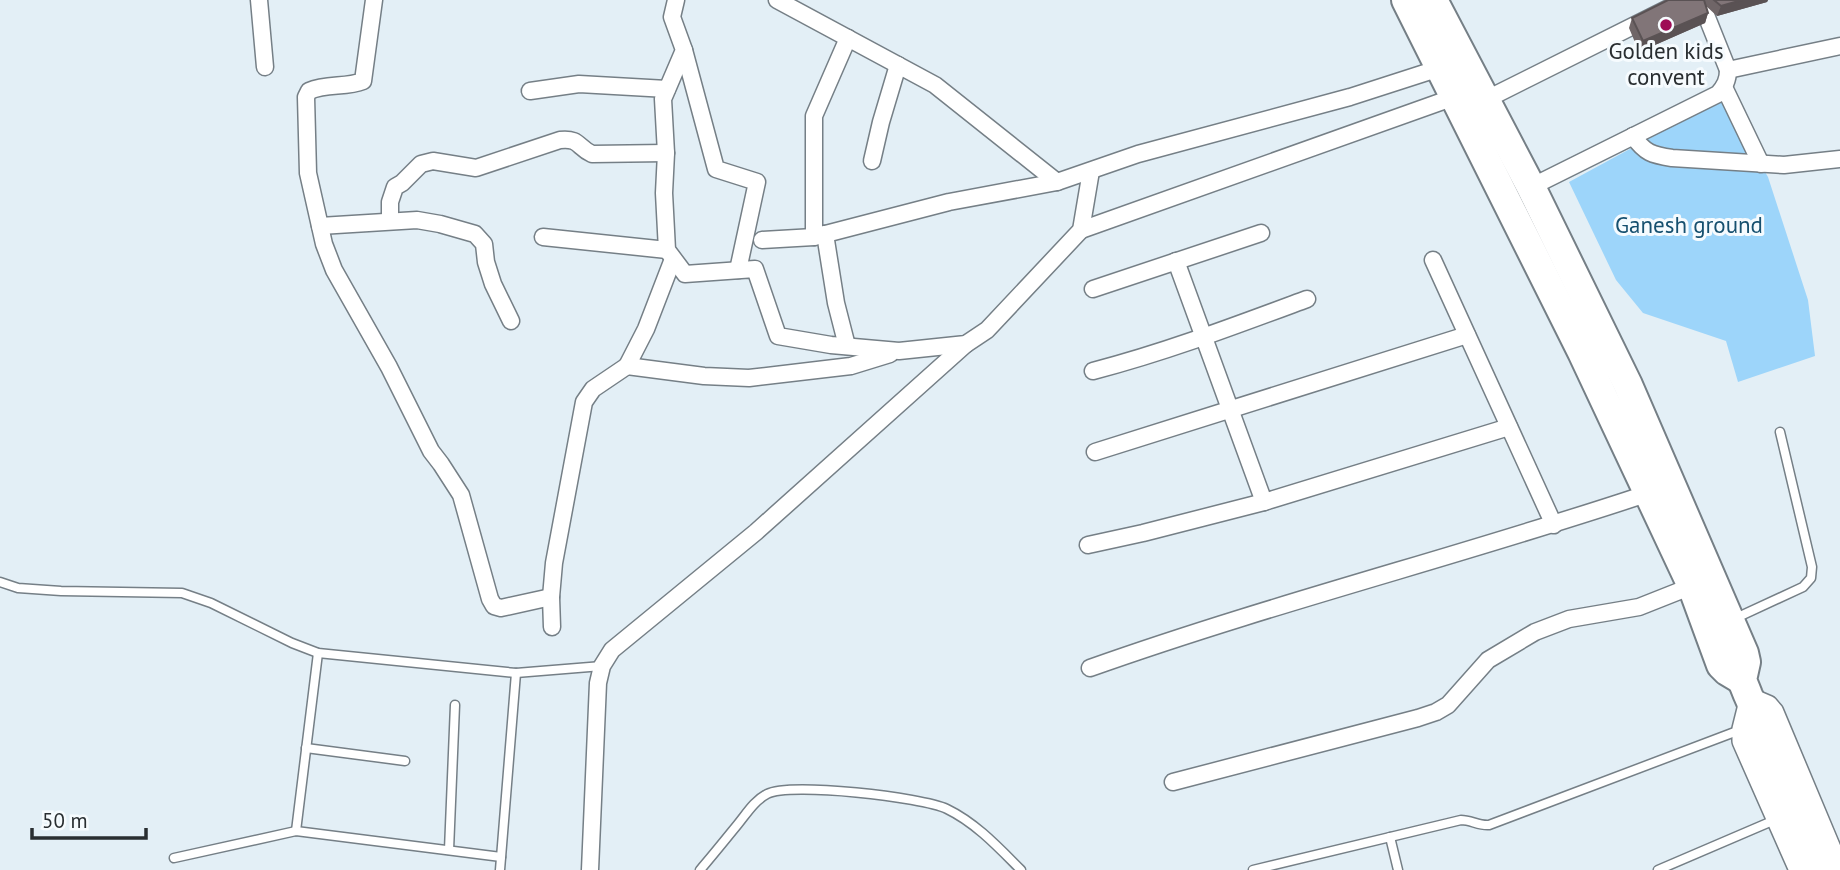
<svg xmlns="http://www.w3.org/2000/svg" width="1840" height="870" viewBox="0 0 1840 870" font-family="'PT Sans',sans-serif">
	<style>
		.park { fill: #9dd5fa }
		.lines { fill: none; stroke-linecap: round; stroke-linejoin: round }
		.service-casing { stroke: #757f86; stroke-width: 11 }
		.minor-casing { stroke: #757f86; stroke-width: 19 }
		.tertiary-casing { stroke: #757f86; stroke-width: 24 }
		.trunk-casing { stroke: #757f86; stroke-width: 32 }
		.service { stroke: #fff; stroke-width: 8 }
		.minor { stroke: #fff; stroke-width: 16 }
		.tertiary { stroke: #fff; stroke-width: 21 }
		.trunk { stroke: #fff; stroke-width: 28 }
		.wall { fill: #6f6567 }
		.shaded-wall { fill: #5a5254 }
		.building { fill: #817578; stroke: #5a5254; stroke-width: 2 }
		.poi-dot { fill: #9e0b55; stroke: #f6fbfe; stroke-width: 2.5 }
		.labels { text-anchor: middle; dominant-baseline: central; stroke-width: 6; stroke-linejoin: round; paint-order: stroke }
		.poi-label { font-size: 23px; fill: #292e31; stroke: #f6fbfe }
		.park-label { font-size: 23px; fill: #16506f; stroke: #f6fbfe }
	</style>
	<rect width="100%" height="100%" fill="#e3eff6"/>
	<!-- park -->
	<polygon class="park" points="1722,99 1768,177 1808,300 1815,356 1738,382 1726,341 1643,313 1616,280 1569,182"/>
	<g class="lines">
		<defs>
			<g id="service">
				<polyline points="0,582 18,588 61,591 182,593 211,603 292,643 318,653 516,673 602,666"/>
				<polyline points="1736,618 1803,587 1811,578 1812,567 1780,432"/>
				<polyline points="306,748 405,761"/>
				<polyline points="296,831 318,653"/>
				<polyline points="1390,837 1398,870"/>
				<polyline points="449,850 455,705"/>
				<polyline points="174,858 296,831 501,857"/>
				<polyline points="500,870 516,673"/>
				<path d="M700 870C713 855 725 840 738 824 747 813 754 801 767 794 790 782 922 797 947 809 976 823 999 848 1021 870"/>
				<path d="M1253 870 1461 820C1471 820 1479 826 1489 825L1740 730"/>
				<polyline points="1658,870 1777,819"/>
			</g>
			<g id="minor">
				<polyline points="259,0 265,67"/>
				<path d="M374 0 363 81C346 88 327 83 309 91L306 97 308 173 324 244 334 270 389 367 431 451 441 464 461 495 490 599 494 606 501 608 551 597"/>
				<polyline points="676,0 672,17 684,50 663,99 666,153 664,193 667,250 685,274 755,269 778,336 831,345 899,351 966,344 987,330 1081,230 1091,171"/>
				<polyline points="777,0 935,85 1057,182 1138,154 1350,97 1440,68"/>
				<polyline points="848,38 814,116 814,237 949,202 1057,182"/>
				<polyline points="684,50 716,169 757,182 738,270"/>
				<polyline points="1728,70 1840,46"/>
				<polyline points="1724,87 1761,164"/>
				<polyline points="530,91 579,84 667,89"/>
				<polyline points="1485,100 1685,0"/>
				<path d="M1633 136C1645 153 1652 155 1672 158L1784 165 1840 159"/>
				<polyline points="872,161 881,122 898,65"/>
				<path d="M1531 187 1718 94C1725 86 1728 80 1728 70L1700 0"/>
				<path d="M390 221V202L395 187 402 183 421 164 433 161 476 168 560 140C580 138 577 147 592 154L666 153"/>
				<polyline points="320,226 417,220 440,224 475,234 484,244 486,262 493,284 511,321"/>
				<polyline points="1081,230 1460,95"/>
				<polyline points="825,234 836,303 847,346"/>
				<polyline points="543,237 667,250"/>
				<polyline points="762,240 814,237"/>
				<polyline points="673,259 646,329 627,366 704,376 749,378 851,366 890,354"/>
				<polyline points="1433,260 1554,525"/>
				<polyline points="1176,261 1264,502"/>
				<polyline points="1093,289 1261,233"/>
				<path d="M1093 371C1166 352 1237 325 1307 299"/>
				<polyline points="1095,452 1467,335"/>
				<polyline points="1088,545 1143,533 1264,502 1509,427"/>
				<polyline points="552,627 551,597 554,563 584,402 593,389 627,366"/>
				<path d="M1090 668C1276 602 1468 554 1655 491"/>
				<polyline points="1748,695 1769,704 1775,711 1840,866"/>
				<polyline points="1173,782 1418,718 1436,712 1448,705 1488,660 1535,632 1569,619 1639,607 1692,586"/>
				<polyline points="590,870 598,683 602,666 612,650 756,532 966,344"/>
			</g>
			<polyline id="tertiary" points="1750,701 1743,729 1743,741 1800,870"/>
			<g id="trunk">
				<polyline points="1406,0 1582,352 1692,586 1721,665 1727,671 1742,680"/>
				<polyline points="1433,0 1531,187 1628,385 1744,653 1746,662 1742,680 1748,695 1824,870"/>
			</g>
		</defs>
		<!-- service casing -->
		<use href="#service" class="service-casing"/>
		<!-- minor casing -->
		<use href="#minor" class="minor-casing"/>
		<!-- tertiary casing -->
		<use href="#tertiary" class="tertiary-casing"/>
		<!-- trunk casing -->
		<use href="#trunk" class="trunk-casing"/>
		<!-- service -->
		<use href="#service" class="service"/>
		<!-- minor -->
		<use href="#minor" class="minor"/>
		<!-- tertiary -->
		<use href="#tertiary" class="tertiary"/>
		<!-- trunk -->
		<use href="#trunk" class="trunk"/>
	</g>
	<!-- wall -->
	<polygon class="wall" points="1668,0 1768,0 1767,2 1717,16 1706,6 1708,13 1705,23 1639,52 1629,28 1632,18"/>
	<!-- shaded-wall -->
	<g class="shaded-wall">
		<polygon points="1742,0 1768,0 1767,2 1717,16 1721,6"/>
		<polygon points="1708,13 1705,23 1639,52 1643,41"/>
	</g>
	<!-- building -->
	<g class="building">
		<polygon points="1668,0 1704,0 1708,13 1643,41 1632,18"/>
		<polygon points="1714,0 1742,0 1721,6"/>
	</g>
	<!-- markers -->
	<circle class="poi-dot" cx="1666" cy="25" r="7"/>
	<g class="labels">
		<!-- poi labels -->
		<g class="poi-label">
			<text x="1666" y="50">Golden kids<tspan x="1666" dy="26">convent</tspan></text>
		</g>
		<!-- park labels -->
		<g class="park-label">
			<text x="1689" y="224">Ganesh ground</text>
		</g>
	</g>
	<!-- scale -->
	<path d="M32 828v10h114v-10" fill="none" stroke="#292e31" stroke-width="3.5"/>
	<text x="42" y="828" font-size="21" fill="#292e31" stroke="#f6fbfe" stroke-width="5" paint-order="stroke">50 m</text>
</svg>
